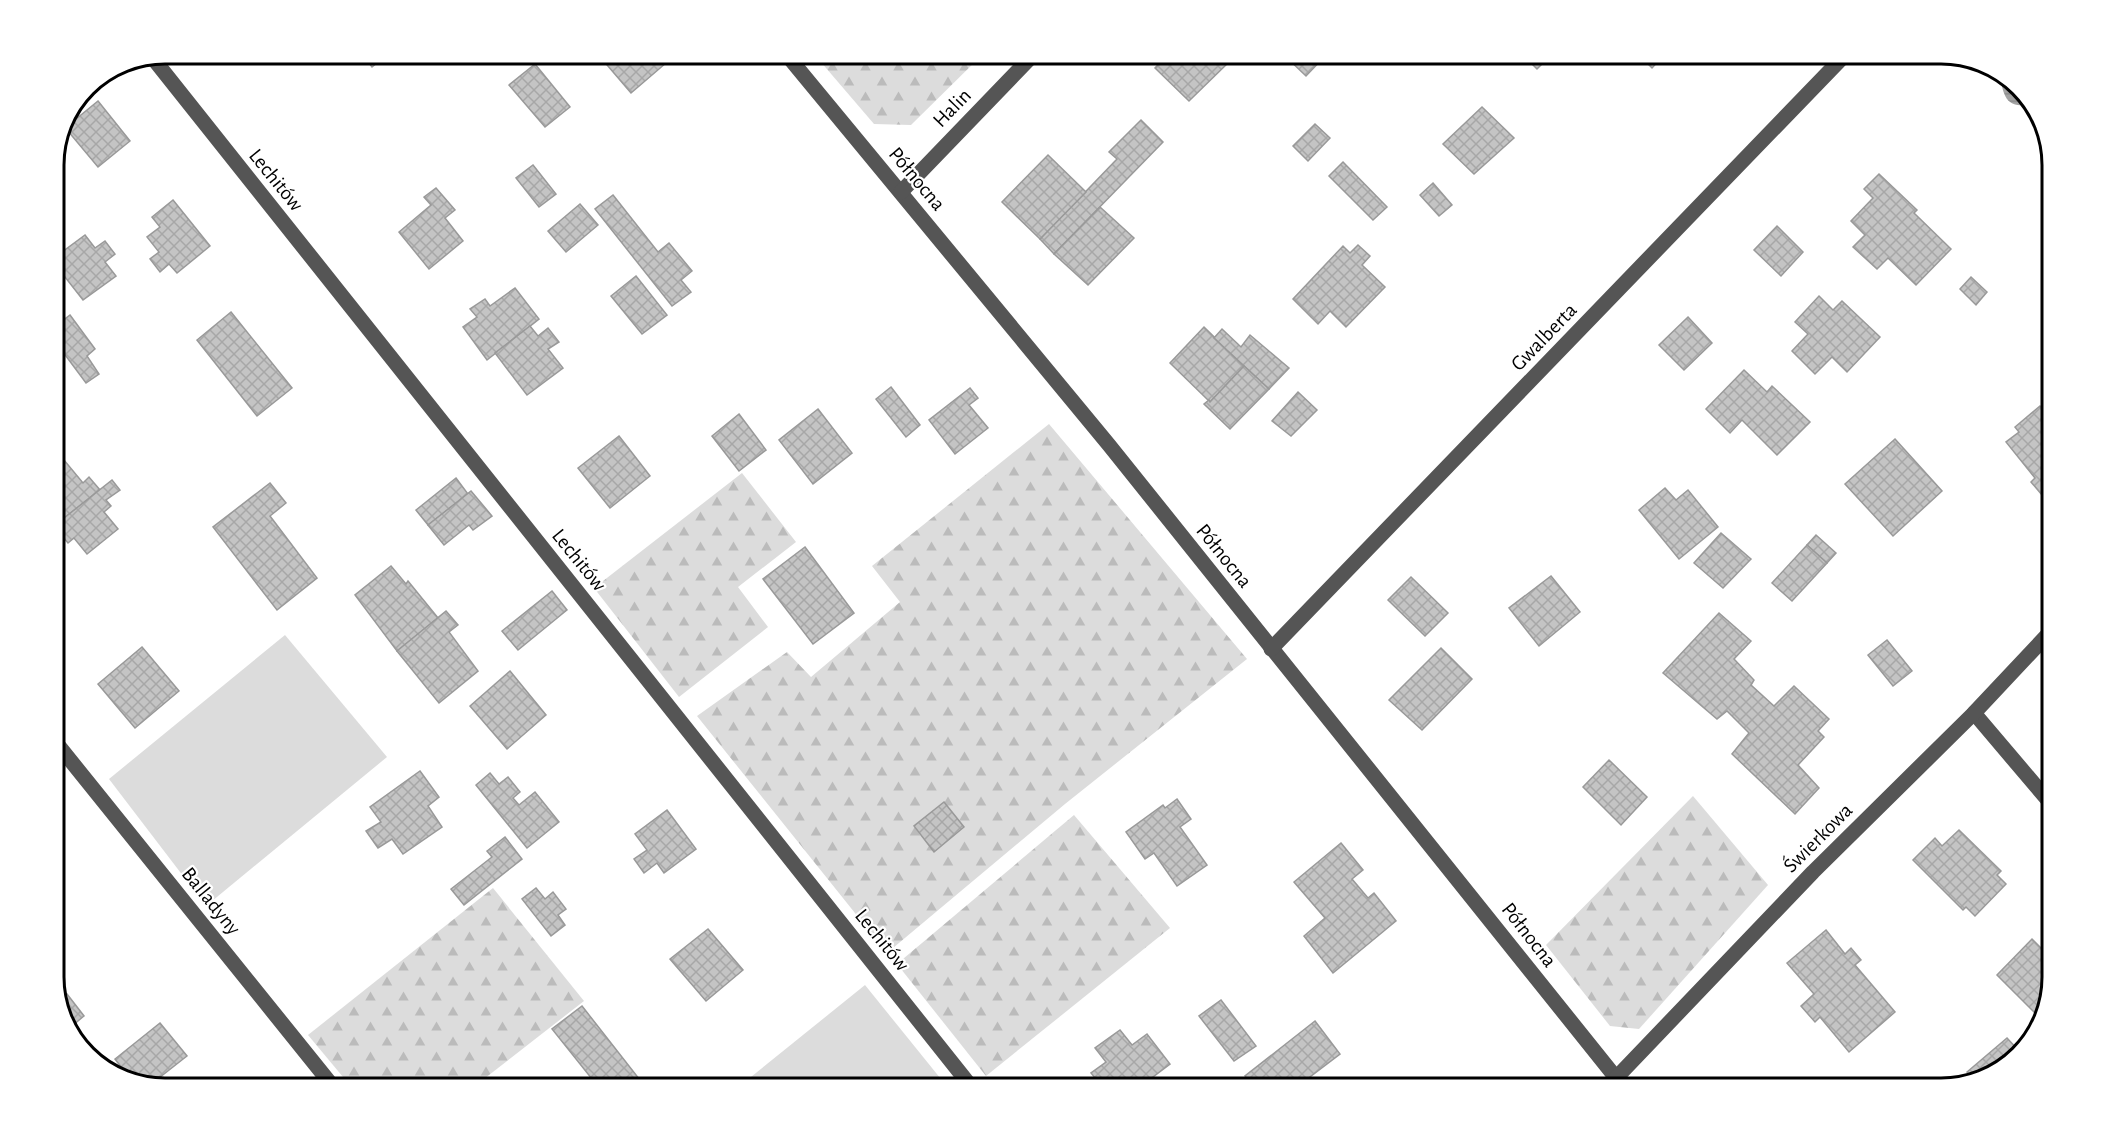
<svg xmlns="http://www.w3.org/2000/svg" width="2106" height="1143" viewBox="0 0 2106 1143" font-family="'Alegreya Sans',sans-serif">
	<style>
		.green { fill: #dcdcdc }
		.forest { fill: url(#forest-firs) }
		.water { fill: url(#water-rules) }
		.building { fill: url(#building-cross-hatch); stroke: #999; stroke-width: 1.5 }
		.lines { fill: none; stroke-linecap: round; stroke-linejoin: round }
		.minor { stroke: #555; stroke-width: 15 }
		.labels { text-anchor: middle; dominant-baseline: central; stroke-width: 4.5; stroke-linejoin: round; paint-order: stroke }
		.street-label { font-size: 21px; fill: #000; stroke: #fff }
		.rim { fill: none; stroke: #000; stroke-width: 3 }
	</style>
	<defs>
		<pattern id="forest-firs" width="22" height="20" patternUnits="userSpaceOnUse" patternTransform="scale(1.5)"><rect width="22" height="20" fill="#dcdcdc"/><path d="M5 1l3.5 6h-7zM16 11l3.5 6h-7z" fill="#bbb"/></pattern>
		<pattern id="water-rules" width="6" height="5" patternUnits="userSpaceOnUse" patternTransform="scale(1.5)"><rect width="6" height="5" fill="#a3a3a3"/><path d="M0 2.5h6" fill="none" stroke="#8b8b8b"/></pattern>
		<pattern id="building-cross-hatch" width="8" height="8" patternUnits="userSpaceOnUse" patternTransform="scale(1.5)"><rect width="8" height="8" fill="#c4c4c4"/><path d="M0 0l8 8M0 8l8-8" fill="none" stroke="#a7a7a7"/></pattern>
	</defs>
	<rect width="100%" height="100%" fill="#fff"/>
	<!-- green -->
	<g class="green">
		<polygon points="285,635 387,757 206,906 109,779"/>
		<polygon points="865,985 949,1089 736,1089"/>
	</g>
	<!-- forest -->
	<g class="forest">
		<polygon points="814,54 983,54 911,125 874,124"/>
		<polygon points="1049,424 1247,659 1065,804 887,953 697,716 787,652 811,677 900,602 872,566"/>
		<polygon points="742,473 796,542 738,587 768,627 679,697 594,588"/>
		<polygon points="1693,796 1768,885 1639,1029 1610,1026 1546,945"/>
		<polygon points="1074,815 1170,928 986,1076 897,964"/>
		<polygon points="493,888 584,1001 471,1089 353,1089 308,1035"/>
	</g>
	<!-- water -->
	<path class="water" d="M2000 75 2032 103C2007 111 2003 96 2000 75Z"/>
	<!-- building -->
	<g class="building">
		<polygon points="362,54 388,54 372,67"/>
		<polygon points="608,54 666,54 661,57 666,63 631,93 602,59"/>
		<polygon points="1168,54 1225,54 1231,60 1189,101 1155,68"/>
		<polygon points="1283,54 1327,54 1306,76"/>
		<polygon points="1522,54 1552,54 1537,69"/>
		<polygon points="1638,54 1665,54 1652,68"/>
		<polygon points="535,64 570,107 545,127 509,85"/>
		<polygon points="98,101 130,141 98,167 67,130 70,124"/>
		<polygon points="1482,107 1514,138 1474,174 1443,144"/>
		<polygon points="1141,120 1163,142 1054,254 1040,239 1117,159 1109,152"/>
		<polygon points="1315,124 1330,138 1308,161 1293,146"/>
		<polygon points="1048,155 1086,192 1040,239 1002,202"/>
		<polygon points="1343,162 1387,207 1373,220 1329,176"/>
		<polygon points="533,165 556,194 539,207 516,178"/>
		<polygon points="1879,174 1917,210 1914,213 1951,249 1916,285 1888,258 1877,269 1853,247 1865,235 1851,221 1873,198 1864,189"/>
		<polygon points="1433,183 1452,205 1439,216 1420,195"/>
		<polygon points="436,188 455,210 445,218 463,241 429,269 399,232 431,205 424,197"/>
		<polygon points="613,195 658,252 669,243 692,271 681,280 691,292 672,306 595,209"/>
		<polygon points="173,200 210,246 177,273 169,264 160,272 150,259 159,252 147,237 160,227 152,217"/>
		<polygon points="580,204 598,225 566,252 548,231"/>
		<polygon points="1100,207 1134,238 1088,285 1054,254"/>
		<polygon points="1777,226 1803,252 1781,276 1754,250"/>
		<polygon points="85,235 95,248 105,241 115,254 105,262 116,276 83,300 54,263 54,258"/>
		<polygon points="1358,245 1370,256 1362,265 1385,287 1346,327 1330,311 1318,324 1293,299 1343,246 1350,253"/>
		<polygon points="636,276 667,315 642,334 611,296"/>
		<polygon points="1971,277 1987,292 1976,305 1960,289"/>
		<polygon points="515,288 539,319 487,360 463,327 477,317 470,309 485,299 490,306"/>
		<polygon points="1819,296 1833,310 1842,301 1880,337 1847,372 1832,357 1815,374 1792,351 1808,334 1795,322"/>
		<polygon points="231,312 292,388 257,416 197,340"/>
		<polygon points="70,315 95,349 87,356 99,374 86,383 54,340 54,327"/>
		<polygon points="1688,317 1712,343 1684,370 1659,345"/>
		<polygon points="530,326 538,336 548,328 559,342 548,349 563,368 527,395 495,353"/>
		<polygon points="1204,327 1244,366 1210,402 1170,363"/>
		<polygon points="1222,329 1241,347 1250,335 1289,368 1269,389 1214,338"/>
		<polygon points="1244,366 1269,389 1230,429 1204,404 1209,400 1210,402"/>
		<polygon points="1744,370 1767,392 1772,386 1810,422 1777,455 1742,420 1730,433 1706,409"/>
		<polygon points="891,387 920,425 906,437 876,399"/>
		<polygon points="970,388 978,398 969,405 988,428 955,454 929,420"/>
		<polygon points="1298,392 1317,410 1291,436 1272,421"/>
		<polygon points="2052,404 2052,507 2031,482 2035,478 2006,442 2019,432 2015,427 2040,406 2044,410"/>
		<polygon points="818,409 852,453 813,484 779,440"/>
		<polygon points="739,414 766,450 739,471 712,436"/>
		<polygon points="619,436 650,476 610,508 578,468"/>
		<polygon points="1895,439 1942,491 1893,536 1845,484"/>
		<polygon points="54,448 83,483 89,477 100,490 54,526"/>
		<polygon points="456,478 468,494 428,525 416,510"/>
		<polygon points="112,480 120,490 106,500 111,506 104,512 118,529 87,554 74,538 68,543 54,526"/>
		<polygon points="270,483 286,503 270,516 317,578 277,610 213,527"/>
		<polygon points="1665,488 1676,500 1688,490 1718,527 1679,559 1639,510"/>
		<polygon points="471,491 492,516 473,530 469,525 444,545 428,525"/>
		<polygon points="1721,533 1751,559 1723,588 1694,563"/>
		<polygon points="1816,535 1836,553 1827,563 1807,545"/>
		<polygon points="1807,545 1827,563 1792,601 1772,583"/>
		<polygon points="805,547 854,613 813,644 763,579"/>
		<polygon points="391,566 406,584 408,581 438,618 397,651 355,595"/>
		<polygon points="1551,576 1580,612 1539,646 1509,608"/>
		<polygon points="1411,577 1448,613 1425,636 1388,600"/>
		<polygon points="552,591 567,610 518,650 502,631"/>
		<polygon points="446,611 458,625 449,632 478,671 439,703 397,651"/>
		<polygon points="1719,613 1751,641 1734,659 1754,680 1751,685 1774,706 1794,686 1829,719 1818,731 1824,737 1798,765 1819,788 1795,814 1732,754 1749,733 1727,711 1717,719 1663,673"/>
		<polygon points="1887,640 1912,671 1893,686 1868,655"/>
		<polygon points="142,647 179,691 135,728 98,684"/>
		<polygon points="1441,648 1472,679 1422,730 1389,700"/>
		<polygon points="510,671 546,715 507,749 470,706"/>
		<polygon points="1609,760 1647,797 1621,825 1583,787"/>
		<polygon points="420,771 439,797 428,806 442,827 403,854 392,839 378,848 366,831 381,822 370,807"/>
		<polygon points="490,773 499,784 508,777 520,792 513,798 519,805 535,792 559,822 527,848 476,785"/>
		<polygon points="1177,799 1191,819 1180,827 1207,865 1177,886 1154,853 1145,859 1126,832 1163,805 1165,808"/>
		<polygon points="944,802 964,827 934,852 914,826"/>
		<polygon points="667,810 696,849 664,873 657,863 644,873 634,859 647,850 635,834"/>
		<polygon points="1959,830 2001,871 1997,875 2006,884 1975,916 1966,907 1963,910 1913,860 1935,838 1942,846"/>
		<polygon points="505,837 522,859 464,905 451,889 492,857 487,851"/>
		<polygon points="1341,843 1363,870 1352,879 1368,898 1374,893 1396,921 1333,973 1304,936 1325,918 1294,882"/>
		<polygon points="54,846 64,859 54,866"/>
		<polygon points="536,888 545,899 553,892 566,909 558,915 565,925 551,936 522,899"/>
		<polygon points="708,929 743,970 706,1001 670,959"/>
		<polygon points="1826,930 1845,954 1851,948 1861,960 1855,965 1895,1012 1849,1052 1820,1017 1815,1022 1801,1006 1814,994 1787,963"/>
		<polygon points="2032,939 2046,953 2052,947 2052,977 2045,1007 2037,1015 1997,975"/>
		<polygon points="67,994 84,1016 72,1026 84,1042 80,1045 73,1040 59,999"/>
		<polygon points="1221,1000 1256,1046 1234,1061 1199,1016"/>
		<polygon points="582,1006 647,1089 600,1089 552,1029"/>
		<polygon points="1315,1021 1340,1054 1294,1089 1255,1089 1245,1076"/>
		<polygon points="160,1023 187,1056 150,1085 132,1081 115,1059"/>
		<polygon points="1120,1030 1132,1045 1147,1034 1170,1064 1137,1089 1126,1089 1119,1080 1104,1089 1091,1073 1106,1062 1095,1048"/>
		<polygon points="2007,1038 2019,1051 2002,1070 1973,1079 1967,1072"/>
	</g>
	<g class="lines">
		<!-- minor -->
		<g class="minor">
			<polyline points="786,54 1109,445 1625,1089"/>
			<polyline points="152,57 973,1089"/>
			<polyline points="901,192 1034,54"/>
			<polyline points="1271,649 1846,54"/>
			<polyline points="1974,713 2052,805"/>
			<polyline points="54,740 335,1089"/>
			<polyline points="1616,1078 1813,872 1974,713 2052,630"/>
		</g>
	</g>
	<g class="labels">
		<!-- street labels -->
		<g class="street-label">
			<text transform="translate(952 108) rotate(-46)">Halin</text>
			<text transform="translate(917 179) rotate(50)">Północna</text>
			<text transform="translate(276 180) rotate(51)">Lechitów</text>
			<text transform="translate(1544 337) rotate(-46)">Gwalberta</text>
			<text transform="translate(1224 556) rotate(51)">Północna</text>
			<text transform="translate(579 560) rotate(51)">Lechitów</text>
			<text transform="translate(1818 838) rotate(-45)">Świerkowa</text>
			<text transform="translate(211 901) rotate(51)">Balladyny</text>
			<text transform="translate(1529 935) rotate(52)">Północna</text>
			<text transform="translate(882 940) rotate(51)">Lechitów</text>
		</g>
	</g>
	<!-- crop -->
	<path d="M0 0H2106V1143H0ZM165 64H1941A101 101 0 0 1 2042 165V977A101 101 0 0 1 1941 1078H165A101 101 0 0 1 64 977V165A101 101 0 0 1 165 64Z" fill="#fff" fill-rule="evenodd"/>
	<path class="rim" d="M165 64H1941A101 101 0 0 1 2042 165V977A101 101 0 0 1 1941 1078H165A101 101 0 0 1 64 977V165A101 101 0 0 1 165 64Z"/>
</svg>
